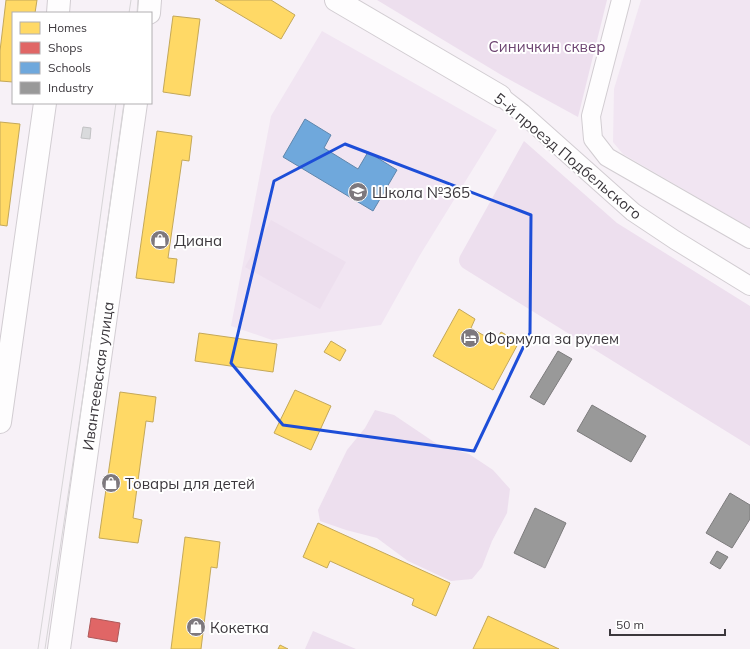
<svg xmlns="http://www.w3.org/2000/svg" width="750" height="649" viewBox="0 0 750 649" font-family="Mulish,sans-serif">
	<style>
		.built { fill: #f1e5f2 }
		.green { fill: #eddfee }
		.homes { fill: #ffd966; stroke: #c4a859 }
		.shops { fill: #e06666; stroke: #ae5859 }
		.schools { fill: #6fa8dc; stroke: #5f86ac }
		.industry { fill: #999; stroke: #7d7c7d }
		.building { fill: #d9dadc; stroke: #c2c2c4 }
		.lines { fill: none; stroke-linecap: round; stroke-linejoin: round }
		.minor-casing { stroke: #d2cdd2; stroke-width: 20 }
		.tertiary-casing { stroke: #d2cdd2; stroke-width: 24 }
		.minor { stroke: #fefdfe; stroke-width: 18 }
		.tertiary { stroke: #fefdfe; stroke-width: 22 }
		.tram { stroke: #d7d5d7; stroke-width: 1 }
		.marked { fill: none; stroke: #1d4ed8; stroke-width: 3; stroke-linejoin: round }
		.labels { text-anchor: middle; dominant-baseline: central; stroke-width: 4; stroke-linejoin: round; paint-order: stroke }
		.park-label { font-size: 15px; fill: #6d4471; stroke: #fff }
		.street-label { font-size: 15px; fill: #3b373c; stroke: #fff }
		.poi-label { font-size: 15px; fill: #3b373c; stroke: #fff; text-anchor: start }
	</style>
	<rect width="100%" height="100%" fill="#f7f1f7"/>
	<!-- built -->
	<g class="built">
		<polygon points="641,0 750,0 750,228 623,154 613,142 614,89"/>
		<polygon points="322,31 497,130 420,255 381,325 272,340 231,326 271,116"/>
	</g>
	<!-- green -->
	<g class="green">
		<polygon points="377,0 607,0 578,117 503,76"/>
		<path d="M524 141 617 223 750 306V446L463 268C459 264 458 261 460 256Z"/>
		<polygon points="271,220 346,262 320,309 245,267"/>
		<polygon points="375,410 394,415 437,444 469,454 493,470 510,489 507,513 492,541 482,567 472,579 451,581 408,561 377,538 346,530 320,521 318,510 347,450 365,428"/>
		<polygon points="313,631 356,649 305,649"/>
	</g>
	<!-- homes -->
	<g class="homes">
		<polygon points="6,0 37,0 35,13 13,13 13,82 0,81 0,51"/>
		<polygon points="215,0 271,0 295,15 281,39"/>
		<polygon points="173,16 200,19 190,96 163,92"/>
		<polygon points="0,122 20,124 7,226 0,225"/>
		<polygon points="157,131 192,136 189,161 182,160 168,258 177,259 174,283 136,278"/>
		<polygon points="459,309 475,319 471,328 495,342 501,332 519,342 493,390 433,356"/>
		<polygon points="199,333 277,344 273,372 195,361"/>
		<polygon points="331,341 346,350 340,361 324,352"/>
		<polygon points="295,390 331,406 311,450 274,433"/>
		<polygon points="120,392 156,397 153,422 146,421 133,518 142,520 138,543 99,538"/>
		<polygon points="318,523 450,583 436,616 412,605 414,599 330,561 327,568 303,557"/>
		<polygon points="185,537 220,542 217,568 211,567 201,649 171,649"/>
		<polygon points="488,616 559,649 473,649"/>
		<polygon points="280,645 288,649 278,649"/>
	</g>
	<!-- shops -->
	<polygon class="shops" points="91,618 120,623 117,642 88,637"/>
	<!-- schools -->
	<polygon class="schools" points="305,119 331,135 324,148 358,169 368,152 397,170 373,211 283,157"/>
	<!-- industry -->
	<g class="industry">
		<polygon points="558,351 572,359 544,405 530,397"/>
		<polygon points="592,405 646,436 631,462 577,431"/>
		<polygon points="730,493 750,505 750,519 732,548 706,533"/>
		<polygon points="535,508 566,523 545,568 514,553"/>
		<polygon points="717,551 728,557 720,569 710,563"/>
	</g>
	<!-- building -->
	<polygon class="building" points="83,127 91,128 90,139 81,138"/>
	<g class="lines">
		<defs>
			<g id="minor">
				<polyline points="621,0 591,116 593,139 607,157 750,239"/>
				<polyline points="500,96 522,113 633,212 675,240 750,286"/>
			</g>
			<g id="tertiary">
				<polyline points="336,0 500,96"/>
				<polyline points="58,13 59,0"/>
				<polyline points="149,13 150,0"/>
				<polyline points="0,422 45,103"/>
				<polyline points="59,649 136,103"/>
			</g>
		</defs>
		<!-- minor casing -->
		<use href="#minor" class="minor-casing"/>
		<!-- tertiary casing -->
		<use href="#tertiary" class="tertiary-casing"/>
		<!-- minor -->
		<use href="#minor" class="minor"/>
		<!-- tertiary -->
		<use href="#tertiary" class="tertiary"/>
		<!-- tram -->
		<g class="tram">
			<polyline points="129,13 131,0"/>
			<polyline points="137,13 138,0"/>
			<polyline points="38,649 80,364 116,103"/>
			<polyline points="45,649 87,369 124,103"/>
		</g>
	</g>
	<!-- marked area -->
	<path class="marked" d="M345 144 531 215 530 333 474 451 283 425 231 363 274 181Z"/>
	<!-- icons -->
	<defs>
		<symbol id="school-disc" viewBox="-11 -11 22 22"><circle r="9.5" fill="#7d787d" stroke="#fff"/><path d="M0-5L7-2L0 1L-7-2ZM-4 1L0 2.5L4 1V4Q0 6-4 4Z" fill="#fff"/></symbol>
		<symbol id="shop-disc" viewBox="-11 -11 22 22"><circle r="9.5" fill="#7d787d" stroke="#fff"/><path d="M-5-2.5h2.3a2.7 3.5 0 0 1 5.4 0H5L5.5 6h-11ZM-1.5-2.5h3a1.5 2.3 0 0 0-3 0Z" fill="#fff"/></symbol>
		<symbol id="hotel-disc" viewBox="-11 -11 22 22"><circle r="9.5" fill="#7d787d" stroke="#fff"/><path d="M-6-4.5h1.5V1H6V5H4.5V3h-9V5H-6ZM-4 0a1.8 1.8 0 1 1 3.6 0ZM.5 0V-2.5h3Q6-2.5 6 0Z" fill="#fff"/></symbol>
	</defs>
	<g fill-rule="evenodd">
		<use href="#school-disc" x="347" y="181" width="22" height="22"/>
		<use href="#shop-disc" x="149" y="229" width="22" height="22"/>
		<use href="#hotel-disc" x="459" y="327" width="22" height="22"/>
		<use href="#shop-disc" x="100" y="472" width="22" height="22"/>
		<use href="#shop-disc" x="185" y="616" width="22" height="22"/>
	</g>
	<g class="labels">
		<!-- park labels -->
		<g class="park-label">
			<text x="547" y="46">Синичкин сквер</text>
		</g>
		<!-- street labels -->
		<g class="street-label">
			<text transform="translate(568 156) rotate(40)">5-й проезд Подбельского</text>
			<text transform="translate(98 376) rotate(-82)">Ивантеевская улица</text>
		</g>
		<!-- poi labels -->
		<g class="poi-label">
			<text x="372" y="192">Школа №365</text>
			<text x="174" y="240">Диана</text>
			<text x="484" y="338">Формула за рулем</text>
			<text x="125" y="483">Товары для детей</text>
			<text x="210" y="627">Кокетка</text>
		</g>
	</g>
	<!-- legend -->
	<rect x="12" y="12" width="140" height="92" fill="#ffffff" stroke="#b1afb1"/>
	<rect x="20" y="22" width="20" height="12" fill="#ffd966" stroke="#b1afb1"/>
	<text x="48" y="32" font-size="12" fill="#3b373c">Homes</text>
	<rect x="20" y="42" width="20" height="12" fill="#e06666" stroke="#b1afb1"/>
	<text x="48" y="52" font-size="12" fill="#3b373c">Shops</text>
	<rect x="20" y="62" width="20" height="12" fill="#6fa8dc" stroke="#b1afb1"/>
	<text x="48" y="72" font-size="12" fill="#3b373c">Schools</text>
	<rect x="20" y="82" width="20" height="12" fill="#999999" stroke="#b1afb1"/>
	<text x="48" y="92" font-size="12" fill="#3b373c">Industry</text>
	<!-- scale -->
	<path d="M610 629v6h115v-6" fill="none" stroke="#3b373c" stroke-width="2"/>
	<text x="616" y="629" font-size="12" fill="#3b373c" stroke="#ffffff" stroke-width="3" paint-order="stroke">50 m</text>
</svg>
